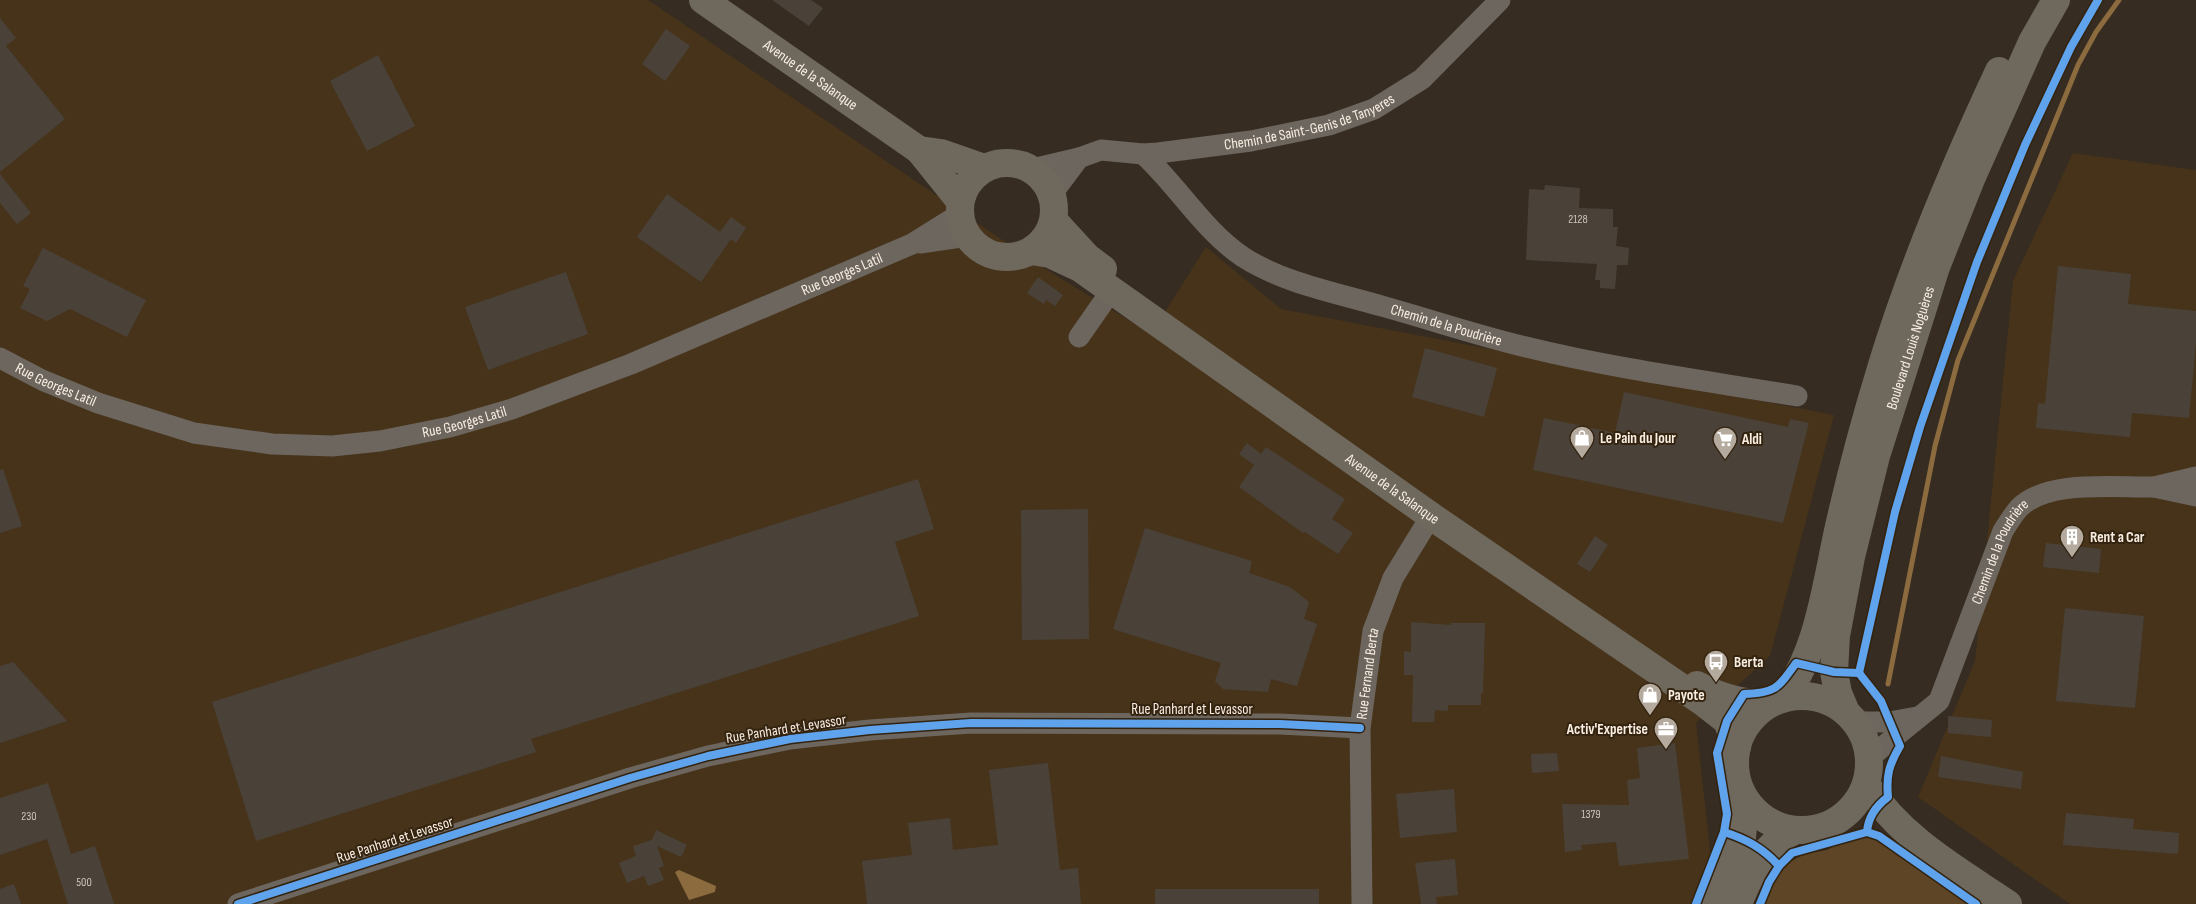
<svg xmlns="http://www.w3.org/2000/svg" width="2196" height="904" viewBox="0 0 2196 904" font-family="'Sofia Sans Condensed',sans-serif">
	<style>
		.built { fill: #46331a }
		.green { fill: #5d4525 }
		.water { fill: #8c6b3f }
		.lines { fill: none; stroke-linecap: round; stroke-linejoin: round }
		.stream { stroke: #8c6b3f; stroke-width: 5 }
		.building { fill: #4a4239 }
		.street { stroke: #6c665e; stroke-width: 21 }
		.secondary { stroke: #6f685d; stroke-width: 28 }
		.cycleway-casing { stroke: #33230f; stroke-width: 11 }
		.cycleway { stroke: #60a3ed; stroke-width: 8 }
		.labels { text-anchor: middle; dominant-baseline: central; stroke-width: 4; stroke-linejoin: round; paint-order: stroke }
		.number-label { font-size: 12px; fill: #cdc3b8 }
		.street-label { font-size: 15px; fill: #f9eee2; stroke: #33230f }
		.poi-label { font-size: 15px; font-weight: bold; fill: #f9eee2; stroke: #33230f; text-anchor: start }
	</style>
	<rect width="100%" height="100%" fill="#362c21"/>
	<!-- built -->
	<g class="built">
		<polygon points="0,0 648,0 1044,268 1151,334 1206,247 1281,309 1834,415 1770,656 1696,723 1711,859 1708,904 0,904"/>
		<polygon points="2073,153 2196,170 2196,904 2070,904 1918,797 1975,661 2013,281"/>
	</g>
	<!-- green -->
	<polygon class="green" points="1871,837 1969,904 1765,904 1773,883 1785,865 1804,854 1827,850 1848,839"/>
	<!-- water -->
	<polygon class="water" points="679,870 716,886 715,892 689,900 675,872"/>
	<g class="lines">
		<!-- stream -->
		<polyline class="stream" points="1888,684 1935,446 1958,360 2078,65 2096,32 2119,0"/>
	</g>
	<!-- building -->
	<g class="building">
		<polygon points="772,0 811,0 823,8 809,26"/>
		<polygon points="0,18 16,38 6,46 65,119 0,172"/>
		<polygon points="666,29 690,46 665,81 642,64"/>
		<polygon points="378,55 415,126 367,151 330,81"/>
		<polygon points="0,174 31,213 17,224 0,203"/>
		<polygon points="1545,185 1580,188 1579,208 1613,209 1613,227 1618,227 1616,246 1629,248 1628,265 1617,265 1615,289 1600,288 1600,280 1595,280 1597,264 1526,260 1529,189 1544,190"/>
		<polygon points="667,194 720,232 731,217 746,228 736,243 731,239 701,282 637,237"/>
		<polygon points="43,248 146,300 127,337 70,309 47,321 20,308 30,289 23,286"/>
		<polygon points="2058,266 2131,274 2128,304 2196,311 2196,343 2189,418 2132,413 2130,437 2036,428 2038,403 2045,404"/>
		<polygon points="566,272 588,334 488,370 465,307"/>
		<polygon points="1038,277 1063,295 1055,306 1046,300 1044,304 1027,293"/>
		<polygon points="1425,348 1497,368 1484,417 1412,397"/>
		<polygon points="1624,392 1788,427 1790,419 1809,423 1783,523 1533,470 1544,418 1615,433"/>
		<polygon points="1247,443 1261,454 1266,447 1345,499 1332,519 1353,533 1338,554 1305,532 1303,533 1239,487 1254,465 1239,454"/>
		<polygon points="3,469 22,526 0,533 0,470"/>
		<polygon points="918,479 934,529 895,542 919,616 531,739 536,752 256,841 212,702"/>
		<polygon points="1088,509 1089,639 1022,640 1021,510"/>
		<polygon points="1145,528 1252,561 1249,573 1290,587 1309,602 1304,619 1317,624 1297,686 1271,679 1268,692 1223,689 1215,681 1221,663 1113,629"/>
		<polygon points="1595,536 1608,545 1590,572 1577,564"/>
		<polygon points="2046,543 2101,549 2099,573 2043,567"/>
		<polygon points="2065,608 2144,616 2135,708 2056,701"/>
		<polygon points="1411,622 1451,625 1451,623 1485,623 1483,693 1481,693 1481,705 1448,705 1448,711 1435,710 1434,722 1412,722 1413,675 1404,675 1404,651 1411,652"/>
		<polygon points="13,662 67,721 0,743 0,666"/>
		<polygon points="1948,716 1992,720 1991,737 1948,733"/>
		<polygon points="1675,743 1689,859 1619,866 1616,842 1581,845 1582,850 1565,852 1562,804 1629,805 1627,780 1640,778 1637,748"/>
		<polygon points="1557,753 1559,771 1532,773 1531,754"/>
		<polygon points="1941,756 2023,772 2021,789 1938,777"/>
		<polygon points="1048,763 1060,870 1078,868 1081,904 867,904 862,861 912,855 908,823 950,818 953,850 998,845 989,770"/>
		<polygon points="48,783 71,854 95,846 114,904 68,904 47,839 0,855 0,798"/>
		<polygon points="1454,789 1457,832 1400,838 1396,794"/>
		<polygon points="2066,813 2134,819 2133,829 2179,833 2178,854 2063,845"/>
		<polygon points="656,830 687,845 681,857 657,846 664,866 659,868 664,880 648,886 644,876 627,883 619,863 636,856 633,846 652,840"/>
		<polygon points="1455,859 1458,895 1436,897 1437,904 1421,904 1415,863"/>
		<polygon points="14,884 21,904 0,904 0,889"/>
		<rect x="1155" y="889" width="164" height="15"/>
	</g>
	<g class="lines">
		<!-- street -->
		<g class="street">
			<path id="s1" d="M1143 154C1178 186 1203 230 1243 257 1285 284 1338 293 1385 307 1432 320 1479 336 1526 347 1615 369 1707 381 1797 396"/>
			<path id="s2" d="M1032 169 1079 158 1101 150 1143 154 1158 153 1251 141 1329 125 1374 109 1422 79 1500 0"/>
			<polyline points="1052,194 1079,158"/>
			<polyline points="920,243 968,236"/>
			<polyline points="1079,337 1111,291"/>
			<path id="s3" d="M0 358 42 380 98 403 194 433 272 444 332 446 380 441 450 427 512 409 631 364 912 244 960 214"/>
			<polyline points="2196,477 2154,487 2196,496"/>
			<polyline points="1856,722 1889,722 1917,717"/>
			<path id="s4" d="M1869 758 1939 701 2003 531C2008 523 2013 515 2019 508 2048 479 2115 488 2154 487"/>
			<polyline points="238,904 630,778 708,756 790,739 870,730 971,723 1280,724 1360,728"/>
			<path id="s5" d="M1362 904 1360 728 1373 631 1393 578 1431 516"/>
		</g>
		<!-- secondary -->
		<g class="secondary">
			<path id="s6" d="M703 0 919 150 960 201"/>
			<polyline points="919,150 941,153 984,168"/>
			<circle cx="1007" cy="210" r="47"/>
			<polyline points="1054,221 1087,257 1103,269"/>
			<path id="s7" d="M1031 251 1050 254 1080 268 1431 516 1704 703 1727 721 1737 747"/>
			<path d="M1697 685C1720 698 1742 702 1768 705"/>
			<circle cx="1802" cy="763" r="67"/>
			<path d="M1781 699C1819 658 1827 576 1840 522 1852 469 1866 417 1882 365 1913 264 1954 167 1999 71"/>
			<path id="s8" d="M1846 712 1838 693 1834 672 1836 636 1851 557 1876 456 1936 267 1971 179 2032 42 2056 0"/>
			<path d="M1866 784C1900 838 1956 869 2008 904"/>
			<polyline points="1716,904 1742,838 1744,816 1742,794"/>
			<path d="M1738 904C1751 872 1763 844 1796 830"/>
		</g>
		<defs>
			<g id="cycleway">
				<polyline points="1859,673 1895,512 1920,427 1977,262 2025,145 2071,47 2098,0"/>
				<path d="M1724 832C1746 839 1763 848 1779 866"/>
				<polyline points="1867,832 1879,836 1976,904"/>
				<polyline points="238,904 630,778 708,756 790,739 870,730 971,723 1280,724 1360,728"/>
				<path d="M1696 904 1724 832 1727 814 1717 753 1727 721 1744 694C1776 693 1778 688 1796 663L1834 672 1859 673 1881 701 1900 746C1889 765 1886 775 1888 797 1876 806 1868 817 1867 832L1792 853 1779 866 1769 882 1760 904"/>
			</g>
		</defs>
		<!-- cycleway casing -->
		<use href="#cycleway" class="cycleway-casing"/>
		<!-- cycleway -->
		<use href="#cycleway" class="cycleway"/>
	</g>
	<!-- icons -->
	<defs>
		<symbol id="shop-pin" viewBox="-11 -11 22 30"><path d="M0 17L-7.5 6A9.5 9.5 0 1 1 7.5 6Z" fill="#b5aa9e" stroke="#33230f"/><path d="M-5-2.5h2.3a2.7 3.5 0 0 1 5.4 0H5L5.5 6h-11ZM-1.5-2.5h3a1.5 2.3 0 0 0-3 0Z" fill="#fff"/></symbol>
		<symbol id="supermarket-pin" viewBox="-11 -11 22 30"><path d="M0 17L-7.5 6A9.5 9.5 0 1 1 7.5 6Z" fill="#b5aa9e" stroke="#33230f"/><path d="M-6-5.5h2.5l.6 2H6L4.5 2H-2.5L-4.4-4H-6ZM-1.5 3.2a1.3 1.3 0 1 0 .1 0ZM3 3.2a1.3 1.3 0 1 0 .1 0Z" fill="#fff"/></symbol>
		<symbol id="building-pin" viewBox="-11 -11 22 30"><path d="M0 17L-7.5 6A9.5 9.5 0 1 1 7.5 6Z" fill="#b5aa9e" stroke="#33230f"/><path d="M-4-6H4V6H1V3H-1V6H-4ZM-2.5-4.3h1.7v1.8h-1.7ZM.8-4.3h1.7v1.8H.8ZM-2.5-1h1.7V.8h-1.7ZM.8-1h1.7V.8H.8Z" fill="#fff"/></symbol>
		<symbol id="bus-pin" viewBox="-11 -11 22 30"><path d="M0 17L-7.5 6A9.5 9.5 0 1 1 7.5 6Z" fill="#b5aa9e" stroke="#33230f"/><path d="M-5-6H5V4H4V6H2V4H-2V6H-4V4H-5ZM-3.5-4V0h7V-4ZM-3.5 1.2v1.5H-2V1.2ZM2 1.2v1.5H3.5V1.2Z" fill="#fff"/></symbol>
		<symbol id="office-pin" viewBox="-11 -11 22 30"><path d="M0 17L-7.5 6A9.5 9.5 0 1 1 7.5 6Z" fill="#b5aa9e" stroke="#33230f"/><path d="M-6-3h4V-5.5h4V-3h4V5H-6ZM-1-4.5V-3h2v-1.5ZM-6 0V1H6V0Z" fill="#fff"/></symbol>
	</defs>
	<g fill-rule="evenodd">
		<use href="#shop-pin" x="1568" y="424" width="28" height="38"/>
		<use href="#supermarket-pin" x="1711" y="425" width="28" height="38"/>
		<use href="#building-pin" x="2058" y="523" width="28" height="38"/>
		<use href="#bus-pin" x="1702" y="648" width="28" height="38"/>
		<use href="#shop-pin" x="1636" y="681" width="28" height="38"/>
		<use href="#office-pin" x="1652" y="715" width="28" height="38"/>
	</g>
	<g class="labels">
		<!-- number labels -->
		<g class="number-label">
			<text x="1578" y="219">2128</text>
			<text x="1591" y="814">1379</text>
			<text x="29" y="816">230</text>
			<text x="84" y="882">500</text>
		</g>
		<!-- street labels -->
		<g class="street-label">
			<text stroke="none"><textPath href="#s6" startOffset="131">Avenue de la Salanque</textPath></text>
			<text stroke="none"><textPath href="#s2" startOffset="284">Chemin de Saint-Genis de Tanyeres</textPath></text>
			<text stroke="none"><textPath href="#s3" startOffset="888">Rue Georges Latil</textPath></text>
			<text stroke="none"><textPath href="#s1" startOffset="359">Chemin de la Poudrière</textPath></text>
			<text stroke="none"><textPath href="#s8" startOffset="376">Boulevard Louis Noguères</textPath></text>
			<text stroke="none"><textPath href="#s3" startOffset="62">Rue Georges Latil</textPath></text>
			<text stroke="none"><textPath href="#s3" startOffset="482">Rue Georges Latil</textPath></text>
			<text stroke="none"><textPath href="#s7" startOffset="435">Avenue de la Salanque</textPath></text>
			<text stroke="none"><textPath href="#s4" startOffset="252">Chemin de la Poudrière</textPath></text>
			<text stroke="none"><textPath href="#s5" startOffset="231">Rue Fernand Berta</textPath></text>
			<text x="1192" y="709">Rue Panhard et Levassor</text>
			<text transform="translate(786 729) rotate(-9)">Rue Panhard et Levassor</text>
			<text transform="translate(395 840) rotate(-18)">Rue Panhard et Levassor</text>
		</g>
		<!-- poi labels -->
		<g class="poi-label">
			<text x="1600" y="438">Le Pain du Jour</text>
			<text x="1742" y="439">Aldi</text>
			<text x="2090" y="537">Rent a Car</text>
			<text x="1734" y="662">Berta</text>
			<text x="1668" y="695">Payote</text>
			<text x="1648" y="729" text-anchor="end">Activ'Expertise</text>
		</g>
	</g>
</svg>
